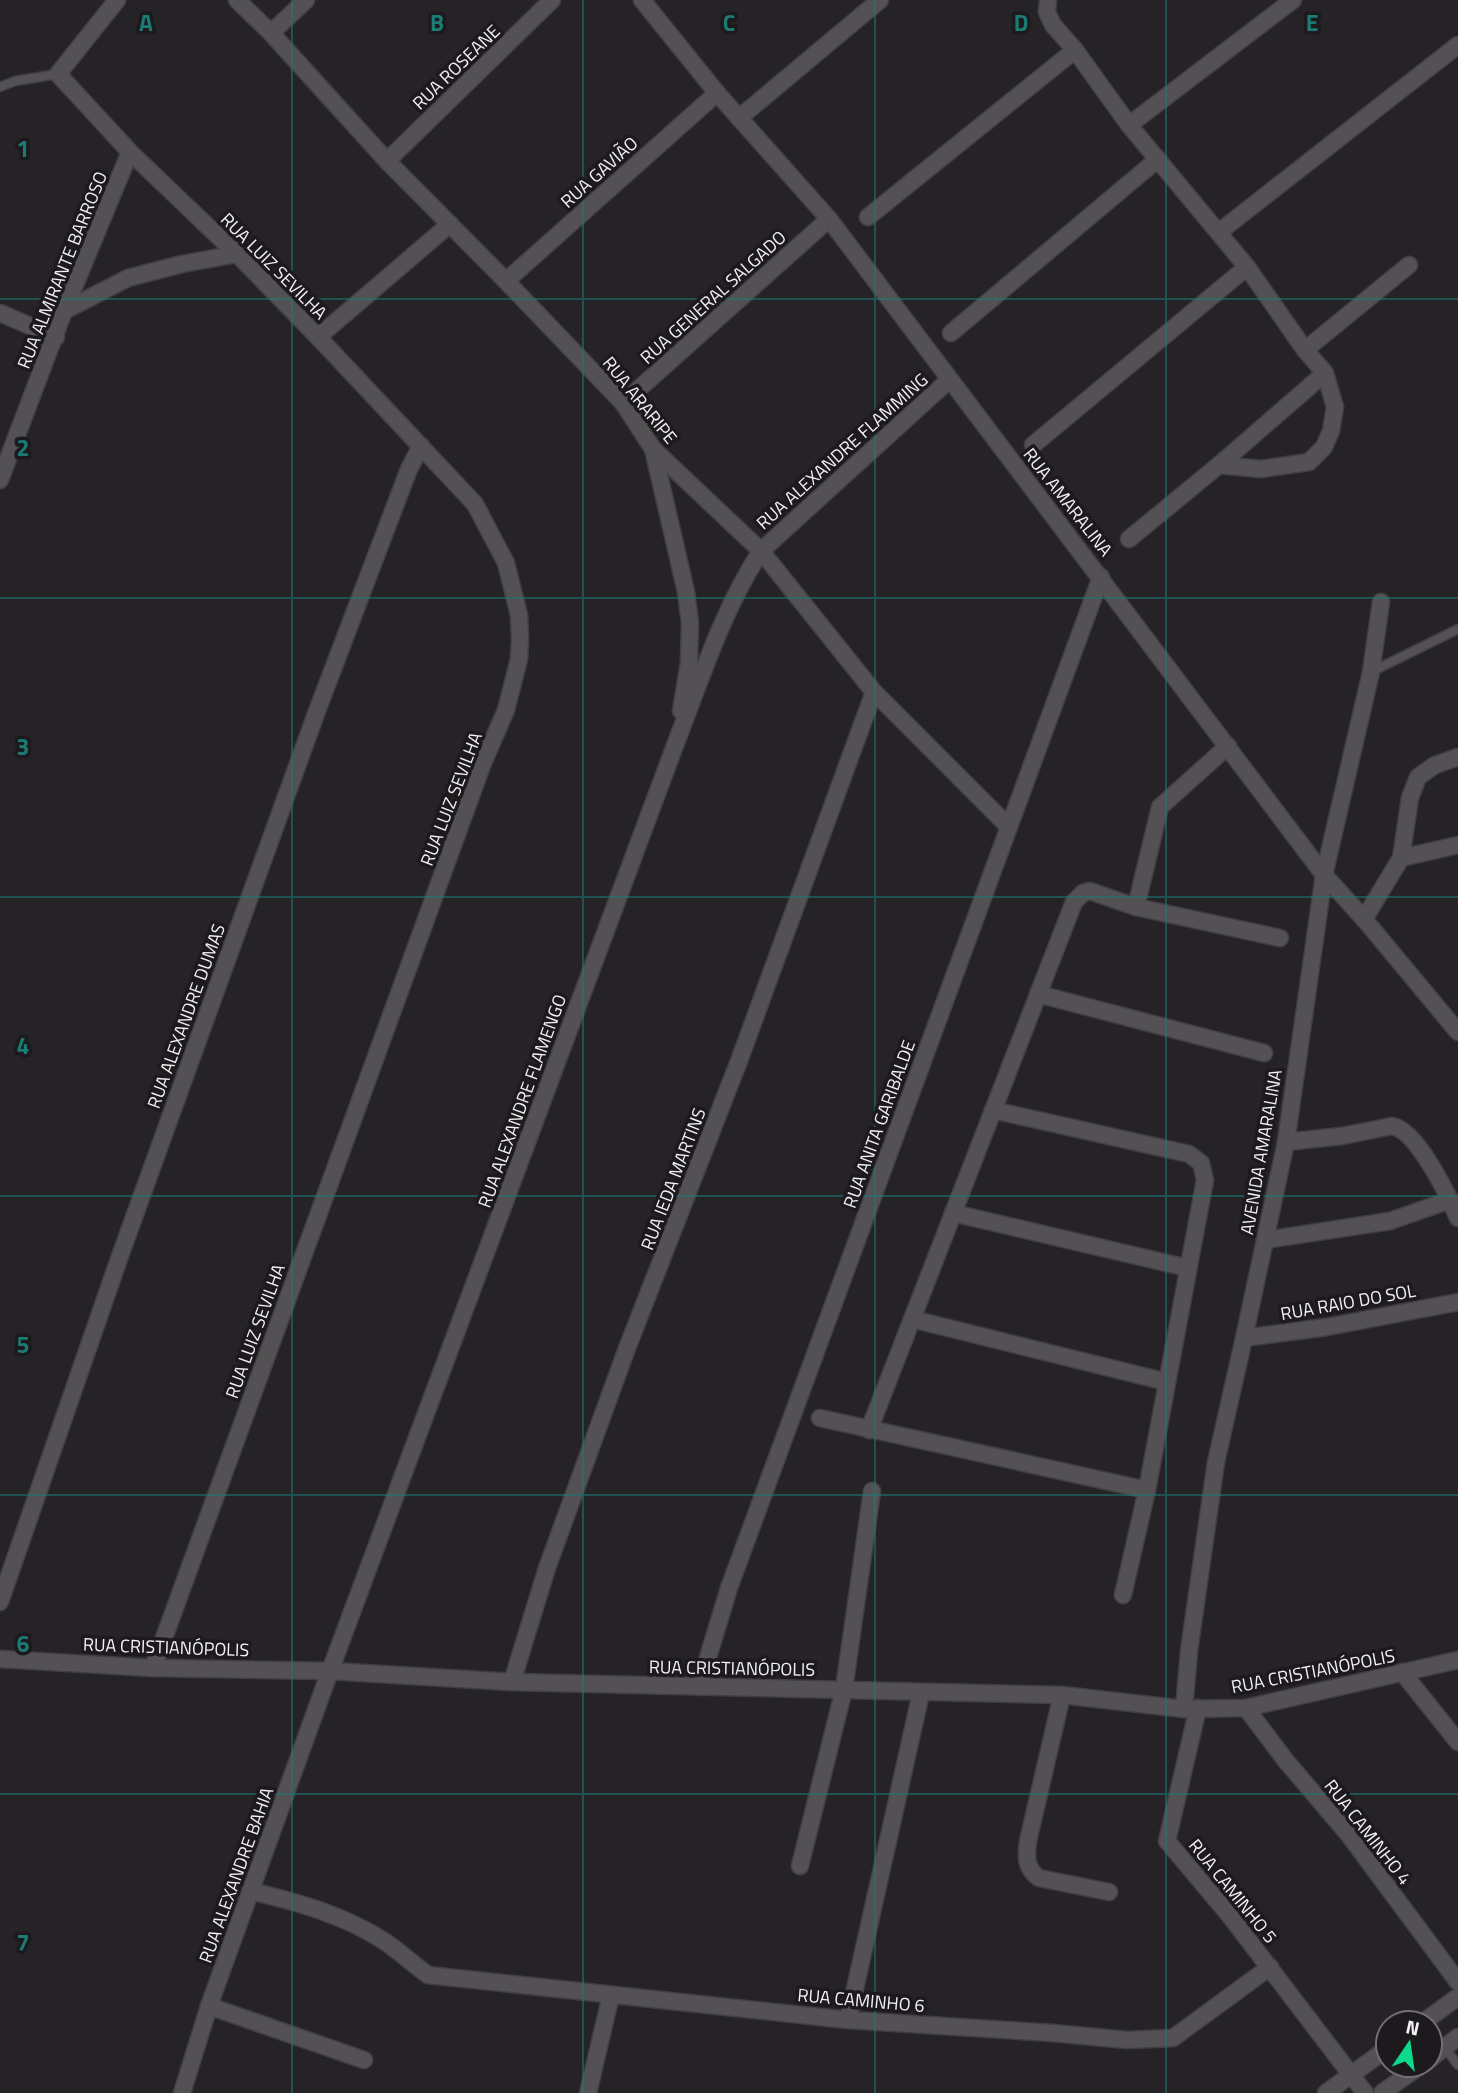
<svg xmlns="http://www.w3.org/2000/svg" width="1458" height="2093" viewBox="0 0 1458 2093" font-family="'Titillium Web',sans-serif">
	<style>
		.lines { fill: none; stroke-linecap: round; stroke-linejoin: round }
		.service-casing { stroke: #413f42; stroke-width: 11 }
		.minor-casing { stroke: #413f42; stroke-width: 19 }
		.service { stroke: #545155; stroke-width: 8 }
		.minor { stroke: #545155; stroke-width: 16 }
		.grid { fill: none; stroke: #1a7c75; stroke-width: 2; stroke-opacity: 0.55 }
		.labels { text-anchor: middle; dominant-baseline: central; stroke-width: 7; stroke-linejoin: round; paint-order: stroke }
		.street-label { font-size: 18px; fill: #f3f1f4; stroke: #1d1a1d }
		.grid-label { font-size: 23px; text-anchor: middle; font-weight: bold; fill: #1a7c75; stroke: #1d1a1d; stroke-width: 7; stroke-linejoin: round; paint-order: stroke }
	</style>
	<rect width="100%" height="100%" fill="#262327"/>
	<g class="lines">
		<defs>
			<g id="service">
				<polyline points="0,87 15,81 58,74"/>
				<polyline points="1371,672 1458,629"/>
				<polyline points="1445,2048 1458,2065"/>
			</g>
			<g id="minor">
				<polyline points="117,0 58,74 130,152 244,261 318,337 475,504 506,563 519,615 520,640 519,659 506,710 483,763 153,1668"/>
				<polyline points="237,0 271,33 387,161 506,281 623,403 653,449 761,551 874,692 1009,827"/>
				<polyline points="642,0 717,93 829,219 1324,875 1364,919 1458,1032"/>
				<polyline points="1048,0 1047,12 1053,25 1075,50 1129,125 1247,267 1305,350 1325,373 1335,407 1331,431 1324,447 1309,462 1261,469 1219,465"/>
				<polyline points="271,33 306,0"/>
				<polyline points="739,118 880,0"/>
				<polyline points="1129,125 1293,0"/>
				<polyline points="387,161 552,0"/>
				<polyline points="868,217 1075,50"/>
				<polyline points="1219,232 1458,45"/>
				<polyline points="506,281 717,93"/>
				<polyline points="64,311 128,278 182,264 237,254"/>
				<polyline points="0,313 56,337"/>
				<polyline points="951,333 1158,159"/>
				<polyline points="318,337 450,224"/>
				<polyline points="1305,350 1409,265"/>
				<polyline points="623,403 829,219"/>
				<polyline points="1033,445 1247,267"/>
				<polyline points="653,449 686,592 690,623 689,663 681,711"/>
				<polyline points="0,480 64,311 130,152"/>
				<polyline points="1129,539 1219,465 1325,373"/>
				<polyline points="1401,858 1458,845"/>
				<polyline points="1136,907 1160,807 1228,746"/>
				<polyline points="1364,919 1401,858 1410,798 1418,777 1435,765 1458,757"/>
				<polyline points="1038,994 1264,1053"/>
				<polyline points="993,1110 1189,1154 1201,1163 1205,1180 1147,1490 1123,1595"/>
				<path d="M1286 1142 1342 1136 1392 1126C1417 1130 1448 1195 1458 1218"/>
				<polyline points="953,1213 1188,1268"/>
				<polyline points="1265,1240 1390,1221 1450,1200"/>
				<polyline points="912,1319 1167,1382"/>
				<polyline points="1244,1338 1327,1327 1458,1302"/>
				<polyline points="820,1418 1147,1490"/>
				<polyline points="869,1430 1074,902 1083,893 1090,891 1136,907 1280,938"/>
				<polyline points="0,1602 120,1256 317,711 409,469 421,446"/>
				<polyline points="0,1659 153,1668 330,1671 512,1682 1062,1695 1184,1709 1246,1708 1458,1660"/>
				<polyline points="1402,1672 1458,1742"/>
				<polyline points="512,1682 547,1568 626,1351 739,1061 874,692"/>
				<polyline points="699,1687 729,1588 1101,577"/>
				<path d="M1062 1695 1028 1841C1026 1856 1025 1868 1039 1878L1109 1892"/>
				<polyline points="1198,1708 1167,1841 1230,1916 1365,2093"/>
				<polyline points="1246,1708 1286,1761 1349,1835 1458,1982"/>
				<polyline points="1184,1709 1189,1651 1216,1462 1244,1338 1286,1142 1324,875 1371,672 1381,602"/>
				<polyline points="800,1866 844,1689 872,1491"/>
				<path d="M251 1891C297 1902 344 1915 384 1941 399 1951 413 1964 428 1975L848 2020 1053 2033 1127 2040 1173 2038 1270 1967"/>
				<polyline points="209,2006 364,2060"/>
				<polyline points="848,2020 921,1693"/>
				<polyline points="1422,2023 1458,1997"/>
				<polyline points="1430,2059 1458,2037"/>
				<path d="M182 2093 209 2006 330 1671 677 740C702 676 723 609 761 551L949 380"/>
				<polyline points="588,2093 611,1995"/>
				<polyline points="1326,2093 1388,2048"/>
				<polyline points="1382,2093 1421,2065"/>
			</g>
		</defs>
		<!-- service casing -->
		<use href="#service" class="service-casing"/>
		<!-- minor casing -->
		<use href="#minor" class="minor-casing"/>
		<!-- service -->
		<use href="#service" class="service"/>
		<!-- minor -->
		<use href="#minor" class="minor"/>
	</g>
	<!-- grid -->
	<path class="grid" d="M292 0V2093M583 0V2093M875 0V2093M1166 0V2093M0 299H1458M0 598H1458M0 897H1458M0 1196H1458M0 1495H1458M0 1794H1458"/>
	<g class="labels">
		<!-- street labels -->
		<g class="street-label">
			<text transform="translate(456 67) rotate(-44)">RUA ROSEANE</text>
			<text transform="translate(599 172) rotate(-42)">RUA GAVIÃO</text>
			<text transform="translate(274 266) rotate(45)">RUA LUIZ SEVILHA</text>
			<text transform="translate(62 270) rotate(-68)">RUA ALMIRANTE BARROSO</text>
			<text transform="translate(713 297) rotate(-42)">RUA GENERAL SALGADO</text>
			<text transform="translate(640 400) rotate(51)">RUA ARARIPE</text>
			<text transform="translate(842 451) rotate(-42)">RUA ALEXANDRE FLAMMING</text>
			<text transform="translate(1068 502) rotate(52)">RUA AMARALINA</text>
			<text transform="translate(451 799) rotate(-69)">RUA LUIZ SEVILHA</text>
			<text transform="translate(186 1016) rotate(-70)">RUA ALEXANDRE DUMAS</text>
			<text transform="translate(522 1101) rotate(-70)">RUA ALEXANDRE FLAMENGO</text>
			<text transform="translate(879 1124) rotate(-70)">RUA ANITA GARIBALDE</text>
			<text transform="translate(1261 1152) rotate(-80)">AVENIDA AMARALINA</text>
			<text transform="translate(673 1179) rotate(-69)">RUA IEDA MARTINS</text>
			<text transform="translate(1348 1302) rotate(-10)">RUA RAIO DO SOL</text>
			<text transform="translate(255 1331) rotate(-70)">RUA LUIZ SEVILHA</text>
			<text transform="translate(166 1647) rotate(2)">RUA CRISTIANÓPOLIS</text>
			<text transform="translate(732 1668) rotate(1)">RUA CRISTIANÓPOLIS</text>
			<text transform="translate(1313 1671) rotate(-11)">RUA CRISTIANÓPOLIS</text>
			<text transform="translate(1368 1832) rotate(52)">RUA CAMINHO 4</text>
			<text transform="translate(236 1875) rotate(-70)">RUA ALEXANDRE BAHIA</text>
			<text transform="translate(1233 1891) rotate(51)">RUA CAMINHO 5</text>
			<text transform="translate(861 2000) rotate(5)">RUA CAMINHO 6</text>
		</g>
	</g>
	<g class="grid-label">
		<text x="146" y="31">A</text>
		<text x="437" y="31">B</text>
		<text x="729" y="31">C</text>
		<text x="1021" y="31">D</text>
		<text x="1312" y="31">E</text>
		<text x="23" y="157">1</text>
		<text x="23" y="456">2</text>
		<text x="23" y="755">3</text>
		<text x="23" y="1054">4</text>
		<text x="23" y="1353">5</text>
		<text x="23" y="1652">6</text>
		<text x="23" y="1951">7</text>
	</g>
	<!-- north arrow -->
	<g transform="translate(1409 2044) rotate(13)"><circle r="33" fill="#1d1a1d" stroke="#737073" stroke-width="2"/>
	<path d="M0-5L12 26L0 18L-12 26Z" fill="#0ed98a"/>
	<text y="-10" font-size="19" font-weight="bold" text-anchor="middle" fill="#f3f1f4">N</text>
	</g>
</svg>
